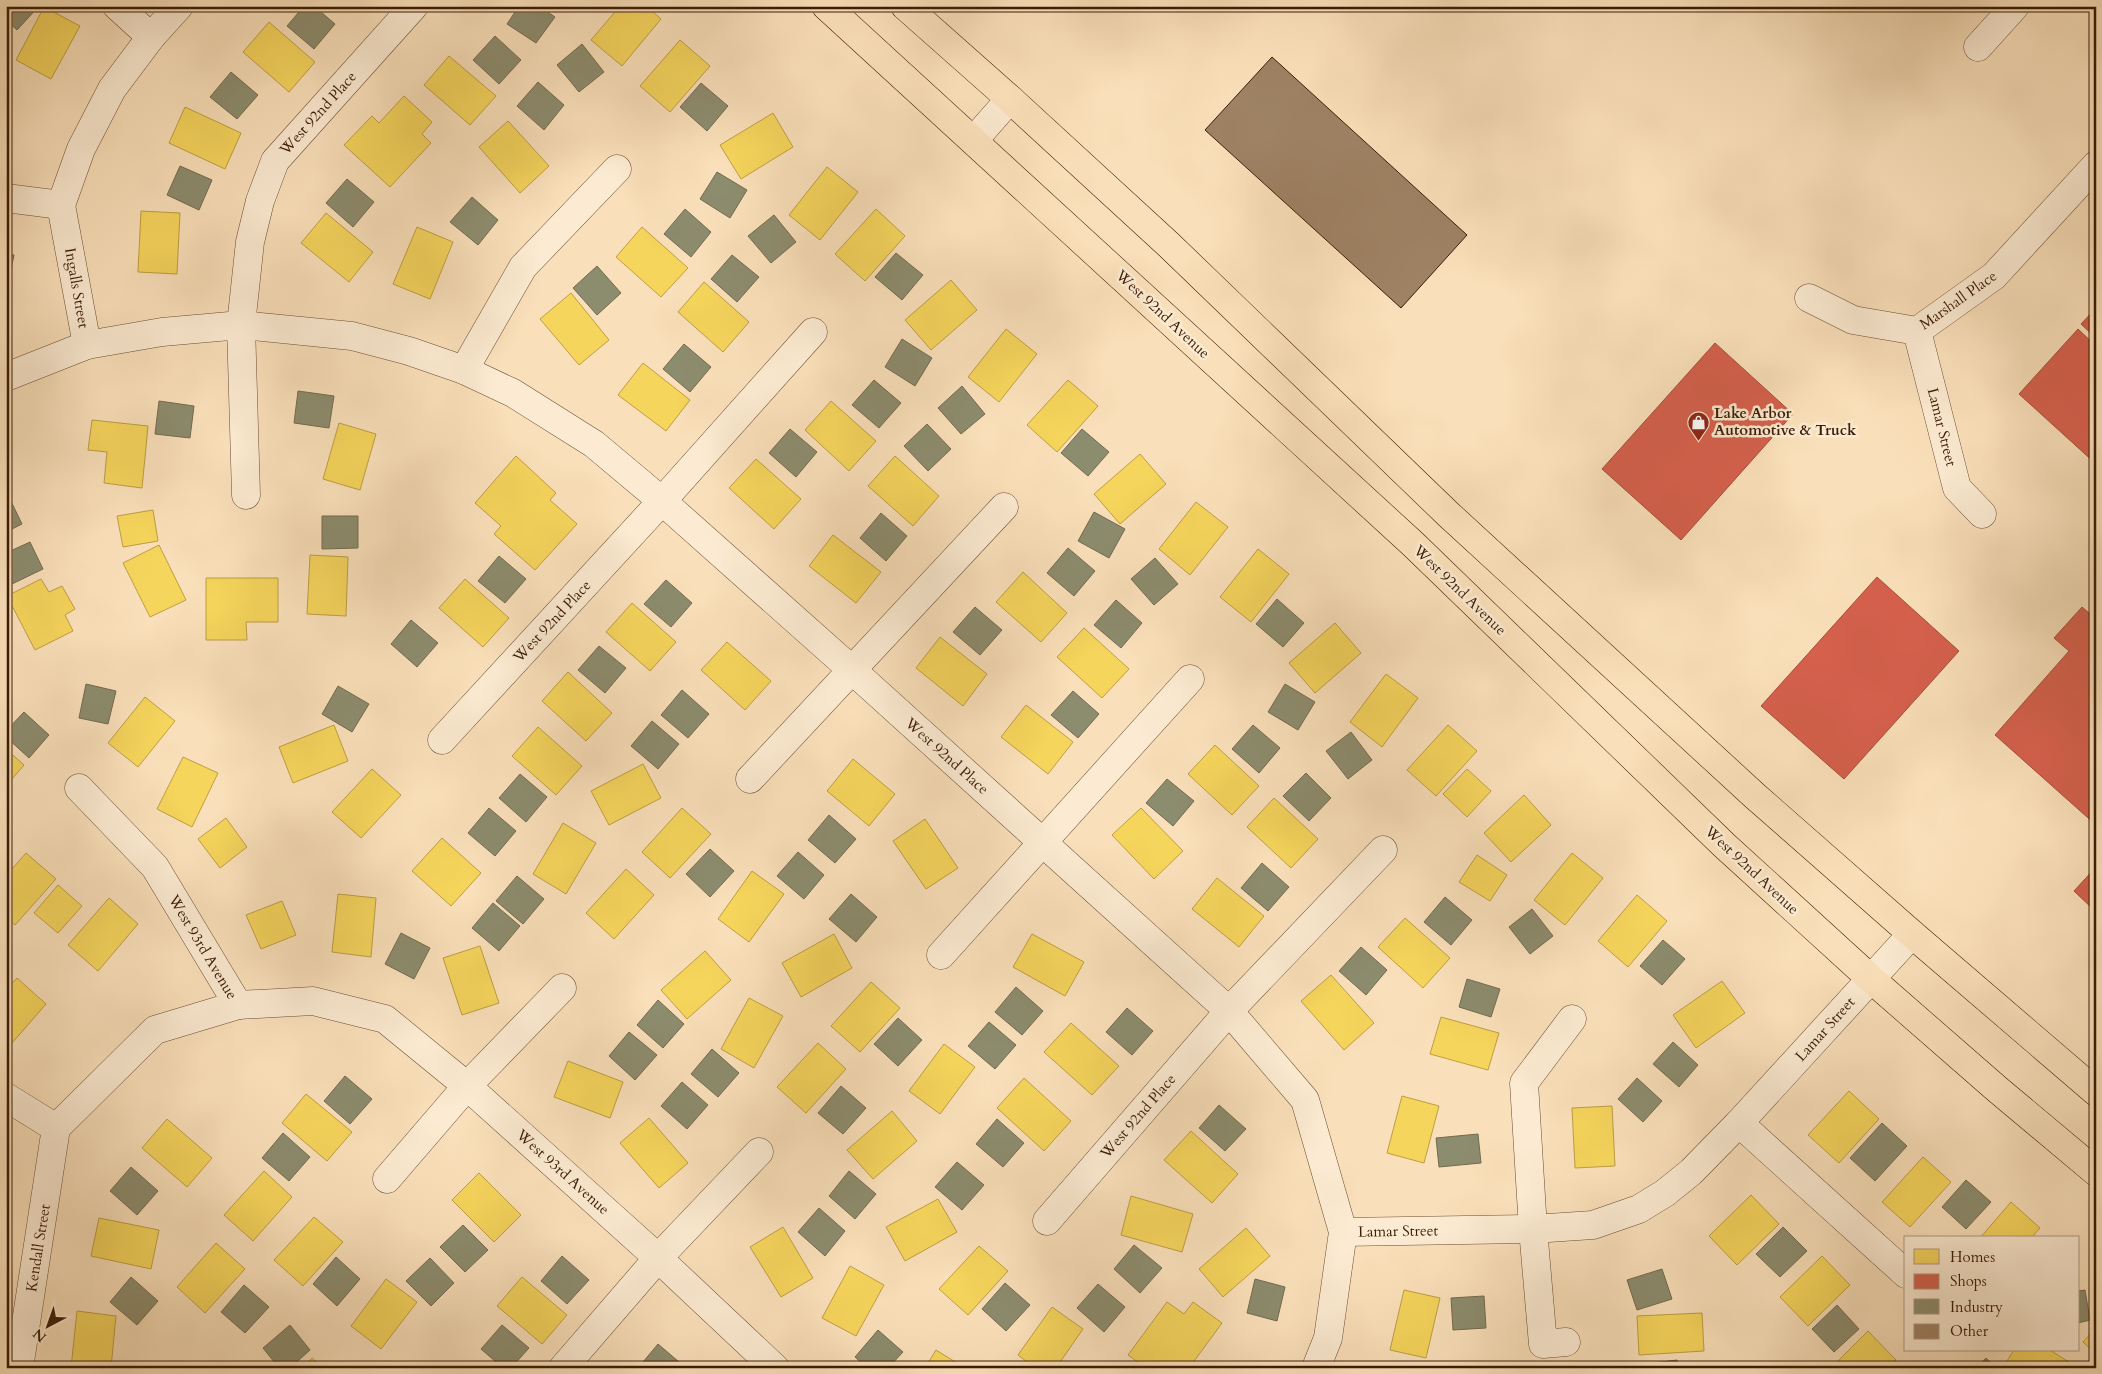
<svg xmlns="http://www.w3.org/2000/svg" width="2102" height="1374" viewBox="0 0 2102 1374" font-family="Cardo,serif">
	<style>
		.homes { fill: #f6d55c; stroke: #be9e42 }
		.shops { fill: #d6604d; stroke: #a84c38 }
		.industry { fill: #8c8c6e; stroke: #746a4f }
		.building { fill: #9e8264; stroke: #3b1c06 }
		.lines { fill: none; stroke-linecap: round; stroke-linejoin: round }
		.minor-casing { stroke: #6b4d33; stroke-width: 29 }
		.major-casing { stroke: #3b1c06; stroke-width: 29 }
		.minor { stroke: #fcebd2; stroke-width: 28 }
		.major { stroke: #fae0ba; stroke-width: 28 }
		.labels { text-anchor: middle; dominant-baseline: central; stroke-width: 5; stroke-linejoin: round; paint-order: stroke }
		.street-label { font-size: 15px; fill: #3b1c06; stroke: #fcebd2 }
		.poi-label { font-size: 15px; font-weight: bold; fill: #3b1c06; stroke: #fcebd2; text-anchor: start }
	</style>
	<rect width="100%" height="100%" fill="#fae0ba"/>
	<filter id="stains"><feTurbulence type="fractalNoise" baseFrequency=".004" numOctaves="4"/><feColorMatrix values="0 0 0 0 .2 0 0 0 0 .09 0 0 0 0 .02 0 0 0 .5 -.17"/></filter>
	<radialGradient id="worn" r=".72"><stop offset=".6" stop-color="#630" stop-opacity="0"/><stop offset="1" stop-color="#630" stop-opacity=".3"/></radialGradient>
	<!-- homes -->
	<g class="homes">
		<polygon points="620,6 646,6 661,19 622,66 591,40"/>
		<polygon points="44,7 80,26 51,79 16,60"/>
		<polygon points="269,22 315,62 289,92 243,52"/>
		<polygon points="680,40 710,66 670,112 640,86"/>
		<polygon points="449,56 496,96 470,125 424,85"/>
		<polygon points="404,96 432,122 422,134 431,143 390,187 344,145 372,116 379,123"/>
		<polygon points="185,107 241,133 225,169 169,143"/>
		<polygon points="773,113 793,147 741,179 720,145"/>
		<polygon points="508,121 549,166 520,193 479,147"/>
		<polygon points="827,167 858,192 820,240 789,215"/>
		<polygon points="876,209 905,236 865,281 835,254"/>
		<polygon points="141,211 180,213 177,274 138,272"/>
		<polygon points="326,213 373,252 349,282 301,243"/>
		<polygon points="417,227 453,242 430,299 393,284"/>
		<polygon points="642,227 688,268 661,297 616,257"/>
		<polygon points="951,280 977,310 931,350 905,320"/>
		<polygon points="704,282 749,322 723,352 678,312"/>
		<polygon points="571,293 609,340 579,365 540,319"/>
		<polygon points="1006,329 1037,354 999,402 968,377"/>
		<polygon points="643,363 690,400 666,431 618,395"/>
		<polygon points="1068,380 1098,406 1057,452 1027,425"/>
		<polygon points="831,401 876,441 849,471 805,430"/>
		<polygon points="92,420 148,426 142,488 104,483 107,452 88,450"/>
		<polygon points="339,423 376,434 360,490 323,479"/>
		<polygon points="1140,454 1166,484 1120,524 1094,494"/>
		<polygon points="516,456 556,493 550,500 577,524 535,570 494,534 501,526 475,503"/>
		<polygon points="895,456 939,496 913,526 868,486"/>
		<polygon points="756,459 801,499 774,529 729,488"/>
		<polygon points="6,467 11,475 6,478"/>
		<polygon points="1196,502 1228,527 1190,575 1159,549"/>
		<polygon points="153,510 158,541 123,547 117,516"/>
		<polygon points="833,535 881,572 856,603 809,566"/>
		<polygon points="159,545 186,600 150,617 123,563"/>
		<polygon points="1258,549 1289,574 1251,622 1220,597"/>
		<polygon points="310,555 348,557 346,616 307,614"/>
		<polygon points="1023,572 1067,613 1041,642 996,602"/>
		<polygon points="206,578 278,578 278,622 246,622 247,640 206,640"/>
		<polygon points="41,579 49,592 62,586 75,609 65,615 73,631 35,650 7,596"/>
		<polygon points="465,579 509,618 483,647 439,608"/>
		<polygon points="632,603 676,642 650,671 606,632"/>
		<polygon points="1335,623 1361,653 1315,693 1289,663"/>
		<polygon points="1084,628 1129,669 1102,698 1057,657"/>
		<polygon points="940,637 987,674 963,706 916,668"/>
		<polygon points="727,642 771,681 745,710 701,670"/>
		<polygon points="568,672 612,713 586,741 542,701"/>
		<polygon points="1386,674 1418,698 1382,747 1350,722"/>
		<polygon points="145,697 175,721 138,767 108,743"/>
		<polygon points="1026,705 1073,742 1048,774 1001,737"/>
		<polygon points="334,725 348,761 293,783 279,747"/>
		<polygon points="1448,725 1477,751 1436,796 1407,770"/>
		<polygon points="538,727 582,766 556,795 512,756"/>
		<polygon points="1215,745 1259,786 1232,815 1188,774"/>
		<polygon points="6,749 24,765 6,786"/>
		<polygon points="183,757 218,773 192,827 157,809"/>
		<polygon points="853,759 895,794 869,826 827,791"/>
		<polygon points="643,764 661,798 609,825 591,791"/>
		<polygon points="372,769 401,795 361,838 332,812"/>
		<polygon points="1467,769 1491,791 1467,817 1443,794"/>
		<polygon points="1524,795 1551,825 1511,862 1484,833"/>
		<polygon points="1274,798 1318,839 1291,868 1247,827"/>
		<polygon points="682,808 711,834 670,878 642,852"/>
		<polygon points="1141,808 1183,851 1154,879 1112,835"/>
		<polygon points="226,818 247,847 220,868 198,839"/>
		<polygon points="925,819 958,868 926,889 893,841"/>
		<polygon points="563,823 596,843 566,894 533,874"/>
		<polygon points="442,838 481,873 451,906 412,871"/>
		<polygon points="26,853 56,879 15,925 6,917 6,876"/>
		<polygon points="1572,853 1603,878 1565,925 1534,900"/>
		<polygon points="1477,855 1507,875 1490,901 1459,882"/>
		<polygon points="626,869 654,895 614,939 586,913"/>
		<polygon points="752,871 784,894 749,942 718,919"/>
		<polygon points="1217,878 1264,916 1239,947 1192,909"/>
		<polygon points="58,885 82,906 58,933 34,913"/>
		<polygon points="338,894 376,898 371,957 332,952"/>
		<polygon points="1637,895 1667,921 1628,967 1598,941"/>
		<polygon points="109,898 138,924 98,971 68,945"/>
		<polygon points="282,901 296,935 261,949 246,915"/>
		<polygon points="1405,918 1450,958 1423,988 1378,947"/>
		<polygon points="834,934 852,968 801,997 782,963"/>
		<polygon points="1032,934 1084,962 1065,996 1013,967"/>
		<polygon points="480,946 499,1003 462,1015 443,958"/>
		<polygon points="705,951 731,980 687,1019 661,990"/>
		<polygon points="1331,975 1374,1023 1344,1050 1301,1001"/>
		<polygon points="17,978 46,1004 6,1050 6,990"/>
		<polygon points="1722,981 1745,1013 1696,1048 1673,1015"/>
		<polygon points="871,982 900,1008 860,1052 831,1026"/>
		<polygon points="749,998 783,1016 754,1068 721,1049"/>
		<polygon points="1441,1017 1499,1033 1488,1070 1430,1054"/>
		<polygon points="1071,1023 1119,1066 1092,1095 1044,1052"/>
		<polygon points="818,1043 846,1069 806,1113 777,1087"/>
		<polygon points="944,1044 975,1067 940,1114 909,1091"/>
		<polygon points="568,1061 623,1082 610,1118 554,1097"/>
		<polygon points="1024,1078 1071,1121 1044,1151 997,1108"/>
		<polygon points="1849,1091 1879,1119 1839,1163 1808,1135"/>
		<polygon points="306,1094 352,1132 327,1161 282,1123"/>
		<polygon points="1402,1096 1439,1106 1424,1163 1387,1153"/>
		<polygon points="1612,1106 1615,1166 1575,1168 1572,1108"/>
		<polygon points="892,1111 917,1141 873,1179 847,1150"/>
		<polygon points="649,1118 688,1163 659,1188 620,1143"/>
		<polygon points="167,1119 212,1158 187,1187 142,1148"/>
		<polygon points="1191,1131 1238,1174 1212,1203 1164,1160"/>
		<polygon points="1923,1157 1951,1182 1910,1227 1882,1202"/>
		<polygon points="264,1171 292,1197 253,1241 224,1215"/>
		<polygon points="479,1173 521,1215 494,1242 452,1200"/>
		<polygon points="1751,1195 1779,1224 1737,1265 1709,1236"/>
		<polygon points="1131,1196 1193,1214 1182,1252 1121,1235"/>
		<polygon points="938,1199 957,1232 905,1261 886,1227"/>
		<polygon points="2011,1202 2040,1228 2031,1238 1980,1238"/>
		<polygon points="314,1217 343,1242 303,1286 274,1260"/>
		<polygon points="99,1218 159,1230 151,1269 91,1256"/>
		<polygon points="783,1227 813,1278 781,1297 750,1247"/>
		<polygon points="1246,1228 1270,1256 1223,1297 1199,1269"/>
		<polygon points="216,1243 245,1269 205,1313 177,1287"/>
		<polygon points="979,1246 1008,1271 968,1315 939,1289"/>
		<polygon points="1822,1256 1850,1285 1808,1326 1780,1297"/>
		<polygon points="850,1266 884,1285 856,1336 822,1318"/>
		<polygon points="522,1277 567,1315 542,1344 497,1306"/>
		<polygon points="386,1279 417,1302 381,1349 351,1326"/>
		<polygon points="1404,1290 1440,1298 1426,1358 1390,1350"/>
		<polygon points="1167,1302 1184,1314 1193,1302 1222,1323 1189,1368 1146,1368 1128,1355"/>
		<polygon points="1052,1307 1083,1329 1056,1368 1035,1368 1018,1355"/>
		<polygon points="77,1311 116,1316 111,1368 71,1368"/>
		<polygon points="1702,1313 1704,1351 1639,1355 1637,1316"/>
		<polygon points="2096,1328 2096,1354 2083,1342"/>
		<polygon points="1868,1331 1896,1360 1888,1368 1831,1368"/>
		<polygon points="936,1350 965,1368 925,1368"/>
		<polygon points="2014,1350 2050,1350 2075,1366 2074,1368 2005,1368 2003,1367"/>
		<polygon points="312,1358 323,1368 304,1368"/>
	</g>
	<!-- shops -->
	<g class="shops">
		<polygon points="2096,308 2096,338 2081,324"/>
		<polygon points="2078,329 2096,346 2096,464 2019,394"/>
		<polygon points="1715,343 1793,414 1681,540 1602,469"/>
		<polygon points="1877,577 1959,651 1844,779 1761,706"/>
		<polygon points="2082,607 2096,619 2096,825 1995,735 2069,651 2054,638"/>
		<polygon points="2096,867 2096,910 2095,911 2074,891"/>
	</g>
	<!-- industry -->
	<g class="industry">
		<polygon points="6,6 39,6 17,30 6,20"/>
		<polygon points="304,6 314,6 335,24 314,49 287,26"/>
		<polygon points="519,6 539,6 555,17 536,43 507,24"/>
		<polygon points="495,36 521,60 499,84 473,60"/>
		<polygon points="582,44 604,72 579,92 557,65"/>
		<polygon points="231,72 258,95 237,119 210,97"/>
		<polygon points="538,82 564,105 544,130 517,106"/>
		<polygon points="701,83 728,106 707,131 680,107"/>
		<polygon points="180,166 212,180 199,210 167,195"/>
		<polygon points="717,172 747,190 730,218 700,199"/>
		<polygon points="347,179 374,202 353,227 326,203"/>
		<polygon points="472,197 498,220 478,245 450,222"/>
		<polygon points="685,209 711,232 691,257 664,234"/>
		<polygon points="774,215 796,242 771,263 748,236"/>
		<polygon points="6,253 14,255 7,289 6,289"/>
		<polygon points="896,253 923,275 902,300 875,277"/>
		<polygon points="732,255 759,277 737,302 711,279"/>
		<polygon points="597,266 621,293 597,315 573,288"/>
		<polygon points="902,339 932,358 915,386 885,367"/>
		<polygon points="684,344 711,367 690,392 663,369"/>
		<polygon points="874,380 901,403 879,428 852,405"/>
		<polygon points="962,386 985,414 961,434 938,408"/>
		<polygon points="298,391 334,396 329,428 294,423"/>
		<polygon points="159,401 194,406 190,438 155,434"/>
		<polygon points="927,424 951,449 928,471 904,446"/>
		<polygon points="790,429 817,452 796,477 769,453"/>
		<polygon points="1082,429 1109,452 1088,476 1061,453"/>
		<polygon points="9,497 22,524 6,532 6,498"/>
		<polygon points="1094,512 1125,529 1109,558 1078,541"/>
		<polygon points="881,513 907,536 886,561 860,538"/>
		<polygon points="322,516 358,516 358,548 322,549"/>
		<polygon points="30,542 43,569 12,584 6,572 6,553"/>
		<polygon points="1068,548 1095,571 1074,596 1047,573"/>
		<polygon points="499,556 526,579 505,603 478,581"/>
		<polygon points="1155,558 1178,584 1154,605 1131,579"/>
		<polygon points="666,580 692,603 671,627 644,604"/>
		<polygon points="1277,599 1304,623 1283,647 1256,624"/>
		<polygon points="1116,600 1142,623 1121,648 1094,625"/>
		<polygon points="975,607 1002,630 980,655 953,632"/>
		<polygon points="411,620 438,643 417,667 391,644"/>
		<polygon points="599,646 626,668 605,693 578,670"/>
		<polygon points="86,684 116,691 108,724 79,718"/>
		<polygon points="1285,684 1315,702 1298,730 1268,712"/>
		<polygon points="338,686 369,704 352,732 322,714"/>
		<polygon points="682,690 709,714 688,738 661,715"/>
		<polygon points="1073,691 1099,714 1078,738 1051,715"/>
		<polygon points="24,712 49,735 29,758 6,737 6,731"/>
		<polygon points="652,721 679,744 658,769 631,746"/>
		<polygon points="1253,725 1280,748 1259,773 1232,749"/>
		<polygon points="1351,732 1372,760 1348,779 1326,751"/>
		<polygon points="1306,773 1331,798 1309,821 1283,796"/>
		<polygon points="520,774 547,797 526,822 499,798"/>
		<polygon points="1167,779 1194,801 1173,826 1146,803"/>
		<polygon points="489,808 516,831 495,856 468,833"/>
		<polygon points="829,815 856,839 835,863 808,840"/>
		<polygon points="710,849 734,871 710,897 686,874"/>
		<polygon points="798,852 824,875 804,899 777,876"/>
		<polygon points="1262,863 1289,887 1268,911 1241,888"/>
		<polygon points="517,876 544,899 523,924 496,901"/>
		<polygon points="851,894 877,917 856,942 829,919"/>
		<polygon points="1445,897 1472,920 1451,945 1424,922"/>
		<polygon points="493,903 520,926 499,951 472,928"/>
		<polygon points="1532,909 1553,936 1530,954 1509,927"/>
		<polygon points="401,933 430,948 414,979 385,964"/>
		<polygon points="1663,940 1685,959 1662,985 1640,966"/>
		<polygon points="1361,947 1387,970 1366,995 1339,971"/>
		<polygon points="1467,979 1500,989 1491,1017 1459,1007"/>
		<polygon points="1016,987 1043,1011 1022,1035 995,1012"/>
		<polygon points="658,1000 684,1024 663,1048 637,1025"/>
		<polygon points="1127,1008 1153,1031 1132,1055 1106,1032"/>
		<polygon points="898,1018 922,1040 898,1066 874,1044"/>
		<polygon points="989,1022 1016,1045 995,1069 968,1046"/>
		<polygon points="629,1032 657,1055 635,1080 609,1056"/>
		<polygon points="1673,1042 1698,1065 1679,1087 1653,1064"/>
		<polygon points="712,1049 739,1073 718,1097 691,1074"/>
		<polygon points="345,1076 372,1099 350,1124 324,1101"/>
		<polygon points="1637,1078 1662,1101 1643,1122 1618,1099"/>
		<polygon points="682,1082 708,1105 687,1129 661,1106"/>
		<polygon points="841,1086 866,1108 843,1134 818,1113"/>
		<polygon points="1219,1105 1246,1129 1225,1151 1199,1128"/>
		<polygon points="997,1119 1024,1143 1003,1167 976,1144"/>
		<polygon points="1882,1123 1907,1146 1875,1181 1850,1158"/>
		<polygon points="283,1133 310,1157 289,1181 262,1158"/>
		<polygon points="1478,1134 1481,1163 1439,1167 1436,1138"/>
		<polygon points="957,1162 984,1185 962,1210 935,1187"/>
		<polygon points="131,1167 158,1191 137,1215 110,1191"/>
		<polygon points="849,1171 876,1194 855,1219 829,1196"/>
		<polygon points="1966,1180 1991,1202 1966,1229 1942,1207"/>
		<polygon points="819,1208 845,1231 825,1256 798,1232"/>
		<polygon points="463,1225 488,1250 465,1272 440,1247"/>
		<polygon points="1783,1227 1807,1251 1780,1277 1756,1254"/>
		<polygon points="1134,1245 1162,1268 1140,1293 1114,1269"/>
		<polygon points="562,1256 589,1280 567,1304 541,1281"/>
		<polygon points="336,1257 360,1279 337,1306 313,1284"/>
		<polygon points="430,1258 454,1283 431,1306 406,1281"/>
		<polygon points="1662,1269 1672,1299 1637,1310 1627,1280"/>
		<polygon points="131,1277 158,1301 137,1325 110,1302"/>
		<polygon points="1255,1279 1285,1287 1277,1321 1247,1313"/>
		<polygon points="1005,1283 1030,1305 1006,1331 982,1309"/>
		<polygon points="1098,1284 1125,1307 1104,1332 1077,1308"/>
		<polygon points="244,1285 269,1307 245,1333 221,1312"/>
		<polygon points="2085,1290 2090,1320 2078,1323 2078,1291"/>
		<polygon points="1484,1296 1486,1328 1453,1330 1451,1298"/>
		<polygon points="1837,1305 1859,1329 1834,1352 1812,1329"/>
		<polygon points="290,1325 310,1350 290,1368 279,1368 263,1348"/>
		<polygon points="502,1325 529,1348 511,1368 503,1368 481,1349"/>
		<polygon points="878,1330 903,1352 888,1368 867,1368 855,1357"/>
		<polygon points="658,1344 685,1367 685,1368 638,1368"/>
		<polygon points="1986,1358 1997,1368 1977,1368"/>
		<polygon points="1677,1360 1678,1368 1645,1368 1645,1364"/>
	</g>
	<!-- building -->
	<polygon class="building" points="1272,57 1467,235 1401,308 1205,130"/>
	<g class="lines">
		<defs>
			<g id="minor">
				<polyline points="117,6 151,37"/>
				<polyline points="1978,47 2015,6"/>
				<polyline points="974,140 1010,99"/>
				<polyline points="6,198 61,205"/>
				<polyline points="1809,298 1853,320 1917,331 1994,276 2096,165"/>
				<polyline points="1917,331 1957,488 1982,514"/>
				<polyline points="87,345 61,205 81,149 112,89 151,37 179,6"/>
				<polyline points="464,370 523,267 617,169"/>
				<polyline points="6,377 87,345 162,332 241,325 352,336 409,351 464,370 513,393 594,444 662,501 852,670 1229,1011 1305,1100 1343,1232 1328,1338 1316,1368"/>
				<polyline points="246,495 241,325 250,242 260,201 275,161 414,6"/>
				<polyline points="442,740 662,501 813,332"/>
				<polyline points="750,779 1004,507"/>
				<polyline points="79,788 155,867 238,1005 313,1001 385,1019 467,1086 658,1258 775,1368"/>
				<polyline points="941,955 1190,679"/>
				<polyline points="6,1097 56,1128"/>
				<polyline points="1739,1123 1906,1274"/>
				<polyline points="387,1179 467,1086 562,988"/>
				<polyline points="1047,1221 1229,1011 1383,850"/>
				<polyline points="1343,1232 1533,1229 1593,1225 1639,1209 1665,1193 1691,1172 1739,1123 1912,934"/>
				<polyline points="1566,1342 1543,1344 1533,1229 1524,1083 1572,1019"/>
				<polyline points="19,1368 56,1128 155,1030 238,1005"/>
				<polyline points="563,1368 658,1258 759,1152"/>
			</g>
			<g id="major">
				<polyline points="826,6 1413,544 1724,845 1871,979 1997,1089 2096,1172"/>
				<polyline points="905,6 1010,99 1169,245 1448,514 1755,796 1912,934 2096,1092"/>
			</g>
		</defs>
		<!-- minor casing -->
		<use href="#minor" class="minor-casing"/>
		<!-- major casing -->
		<use href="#major" class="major-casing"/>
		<!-- minor -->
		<use href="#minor" class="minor"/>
		<!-- major -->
		<use href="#major" class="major"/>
	</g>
	<!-- icons -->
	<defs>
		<symbol id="shop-pin" viewBox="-11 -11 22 30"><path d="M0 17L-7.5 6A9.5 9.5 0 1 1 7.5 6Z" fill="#8f2418" stroke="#fcebd2"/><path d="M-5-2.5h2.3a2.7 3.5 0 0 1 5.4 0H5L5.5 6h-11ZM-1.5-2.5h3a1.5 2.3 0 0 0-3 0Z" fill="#fff"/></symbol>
	</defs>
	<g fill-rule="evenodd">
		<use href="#shop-pin" x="1686" y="410" width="25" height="34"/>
	</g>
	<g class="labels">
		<!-- street labels -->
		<g class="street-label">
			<text transform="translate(318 113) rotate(-48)">West 92nd Place</text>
			<text transform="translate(77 288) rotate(80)">Ingalls Street</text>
			<text transform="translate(1958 300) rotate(-35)">Marshall Place</text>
			<text transform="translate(1163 314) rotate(43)">West 92nd Avenue</text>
			<text transform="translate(1942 427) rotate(76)">Lamar Street</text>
			<text transform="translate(1460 590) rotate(44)">West 92nd Avenue</text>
			<text transform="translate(552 621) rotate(-47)">West 92nd Place</text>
			<text transform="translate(947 756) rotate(42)">West 92nd Place</text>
			<text transform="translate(1752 870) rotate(43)">West 92nd Avenue</text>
			<text transform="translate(203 947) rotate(59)">West 93rd Avenue</text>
			<text transform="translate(1825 1029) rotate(-48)">Lamar Street</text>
			<text transform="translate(1138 1116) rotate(-49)">West 92nd Place</text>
			<text transform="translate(563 1172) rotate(42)">West 93rd Avenue</text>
			<text transform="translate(1398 1231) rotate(-1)">Lamar Street</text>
			<text transform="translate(38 1248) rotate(-81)">Kendall Street</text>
		</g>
		<!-- poi labels -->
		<g class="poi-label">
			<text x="1714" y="413">Lake Arbor<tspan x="1714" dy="17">Automotive &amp; Truck</tspan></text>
		</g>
	</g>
	<!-- margin -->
	<rect width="2102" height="1374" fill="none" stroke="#fae0ba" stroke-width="25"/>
	<rect x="8" y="8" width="2087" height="1359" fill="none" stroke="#3b1c06" stroke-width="2.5"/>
	<rect x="12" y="12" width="2077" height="1349" fill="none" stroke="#3b1c06"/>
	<!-- legend -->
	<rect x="1904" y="1236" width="175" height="115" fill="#fcebd2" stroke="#af9880"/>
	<rect x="1914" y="1249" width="25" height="15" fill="#f6d55c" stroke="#af9880"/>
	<text x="1950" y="1262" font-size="15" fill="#3b1c06">Homes</text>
	<rect x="1914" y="1274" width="25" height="15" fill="#d6604d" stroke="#af9880"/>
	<text x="1950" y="1286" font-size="15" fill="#3b1c06">Shops</text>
	<rect x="1914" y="1299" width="25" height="15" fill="#8c8c6e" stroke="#af9880"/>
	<text x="1950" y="1312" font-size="15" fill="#3b1c06">Industry</text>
	<rect x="1914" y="1324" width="25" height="15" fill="#9e8264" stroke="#af9880"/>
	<text x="1950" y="1336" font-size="15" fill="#3b1c06">Other</text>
	<!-- north arrow -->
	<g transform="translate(48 1326) rotate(221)" stroke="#fcebd2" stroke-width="4" paint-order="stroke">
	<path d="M0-4L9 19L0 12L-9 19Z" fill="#3b1c06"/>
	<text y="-8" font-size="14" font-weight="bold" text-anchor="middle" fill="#3b1c06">N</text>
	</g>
	<rect width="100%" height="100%" filter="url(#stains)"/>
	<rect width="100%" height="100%" fill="url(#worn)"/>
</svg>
